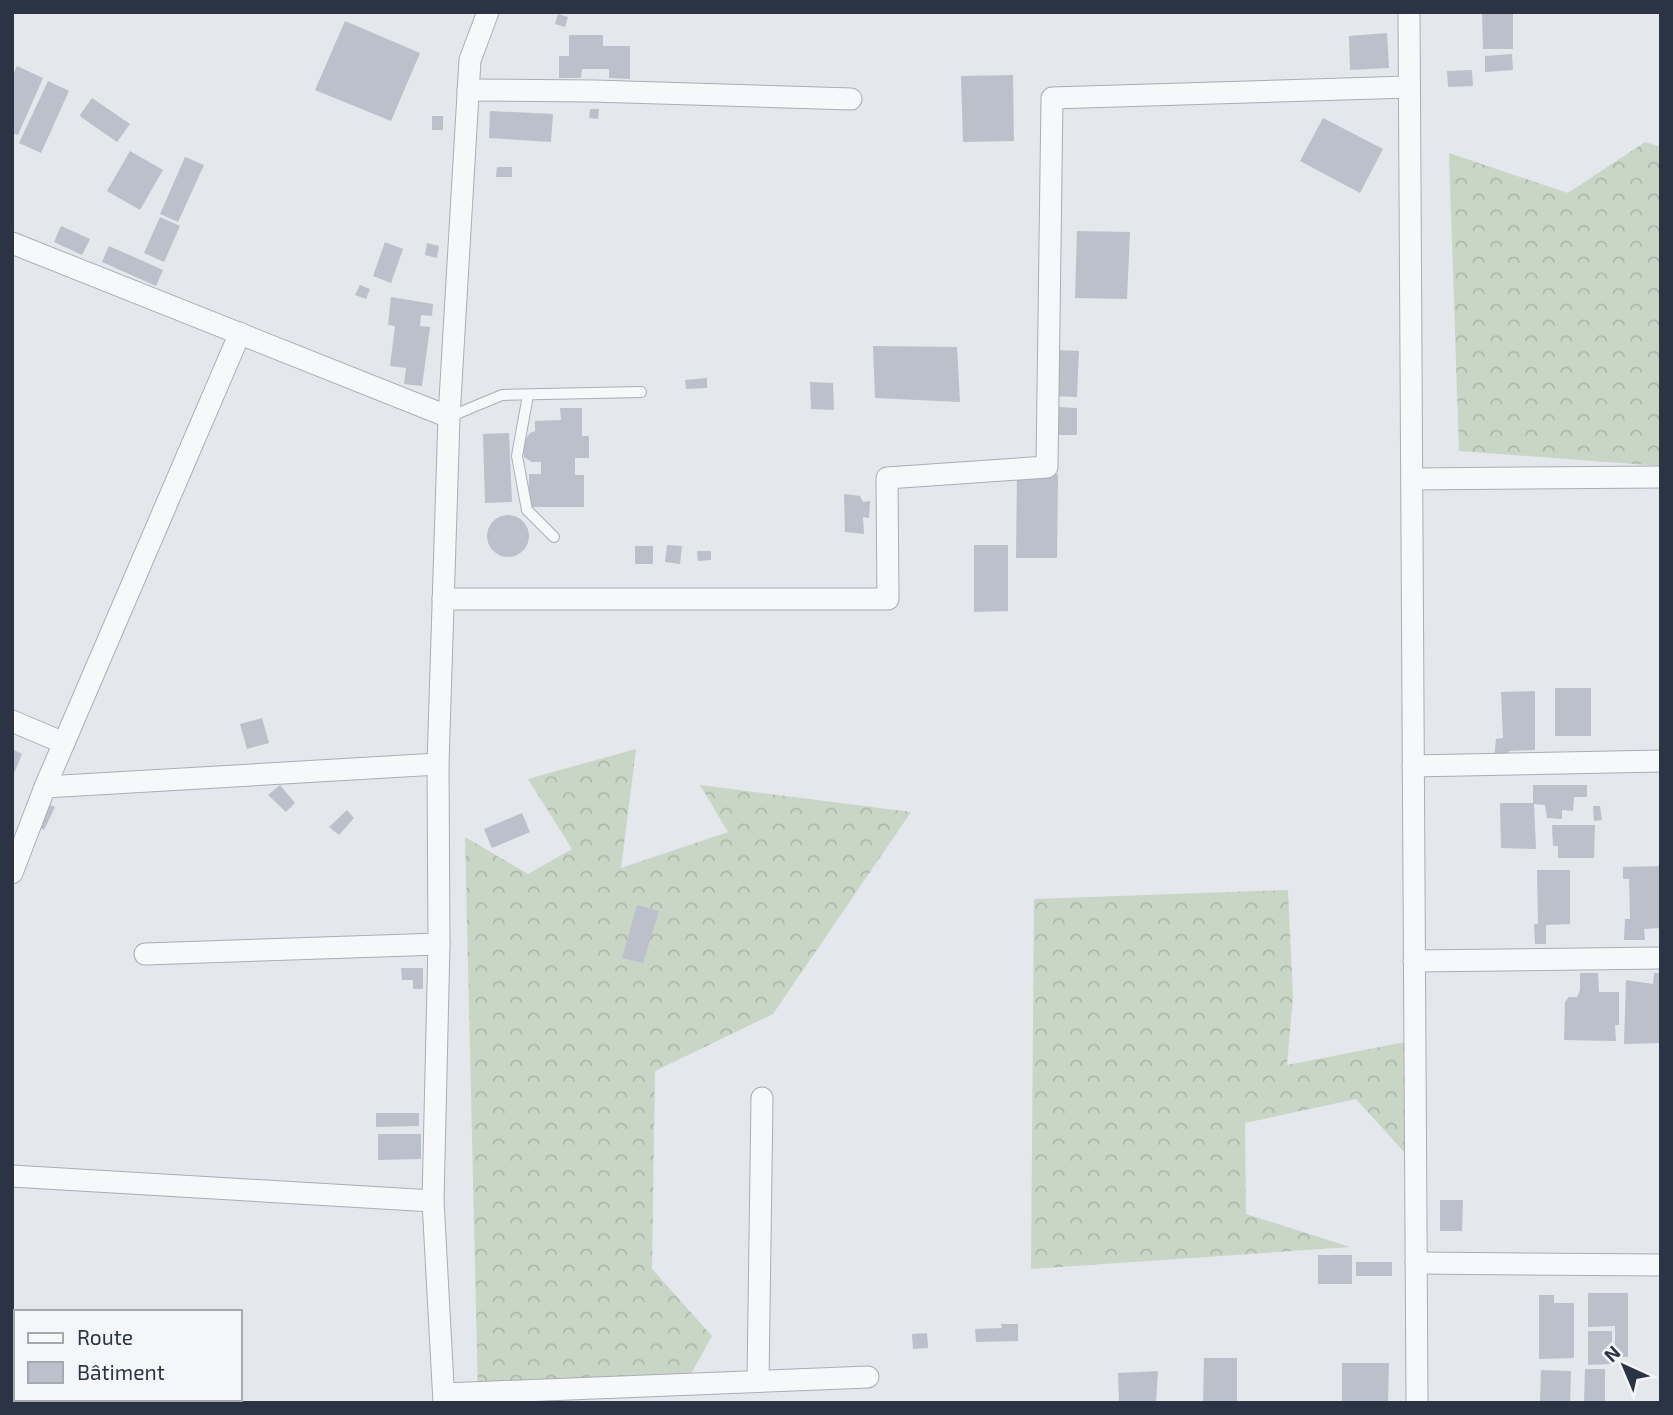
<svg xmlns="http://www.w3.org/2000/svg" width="1673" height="1415" viewBox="0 0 1673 1415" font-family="'Exo 2',sans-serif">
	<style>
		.forest { fill: url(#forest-crowns) }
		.building { fill: #bbc0ca }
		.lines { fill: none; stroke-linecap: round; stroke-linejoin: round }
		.service-casing { stroke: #a9aeb7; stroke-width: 12 }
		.minor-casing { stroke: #a9aeb7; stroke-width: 23 }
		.service { stroke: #f7f8fa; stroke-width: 10 }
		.minor { stroke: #f7f8fa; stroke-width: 21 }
	</style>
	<defs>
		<pattern id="forest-crowns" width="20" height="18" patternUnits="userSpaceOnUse" patternTransform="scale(1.75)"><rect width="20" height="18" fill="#c9d6c5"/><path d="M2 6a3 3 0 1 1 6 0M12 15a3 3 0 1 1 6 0" fill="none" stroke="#adb8ab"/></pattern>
	</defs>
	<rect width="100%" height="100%" fill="#e4e7ec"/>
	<!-- forest -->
	<g class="forest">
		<polygon points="1645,142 1661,147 1661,466 1459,451 1449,153 1568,193"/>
		<polygon points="636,749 621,868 728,832 700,785 911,812 773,1014 655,1071 652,1269 712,1336 687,1381 478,1393 465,837 528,874 572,849 528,779"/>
		<polygon points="1288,890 1293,997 1287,1065 1405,1042 1406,1154 1356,1099 1245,1123 1246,1214 1350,1247 1031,1269 1034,899"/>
	</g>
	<!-- building -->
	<g class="building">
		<polygon points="1482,12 1513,12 1513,49 1483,49"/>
		<polygon points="558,14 568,17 565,27 555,24"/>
		<polygon points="345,21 420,53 391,121 315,90"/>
		<polygon points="1387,33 1389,68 1350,70 1349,36"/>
		<polygon points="569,35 603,35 603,46 630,46 630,79 609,78 609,69 582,69 581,78 559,78 559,56 569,56"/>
		<polygon points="1512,54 1513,70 1485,72 1485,56"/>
		<polygon points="17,66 43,78 18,135 12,133 12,77"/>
		<polygon points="1472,70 1473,86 1448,87 1447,71"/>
		<polygon points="1013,75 1014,141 963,142 961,76"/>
		<polygon points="48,81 69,91 41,153 19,143"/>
		<polygon points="92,98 130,124 117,142 81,117 80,115"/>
		<polygon points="590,109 599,109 598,119 589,118"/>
		<polygon points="490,111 553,114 551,142 489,138"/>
		<rect x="432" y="116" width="11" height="14"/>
		<polygon points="1323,118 1383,149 1360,193 1300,161"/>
		<polygon points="130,151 163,170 140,210 107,191"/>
		<polygon points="185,157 204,165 178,222 160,214"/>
		<polygon points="497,167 512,167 512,177 496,177"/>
		<polygon points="160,217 180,226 164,262 144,253"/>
		<polygon points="61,226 90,239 82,255 54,242"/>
		<polygon points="1077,231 1130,232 1127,299 1075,298"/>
		<polygon points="385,242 403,249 391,283 373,276"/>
		<polygon points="427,243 439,246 437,258 425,255"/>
		<polygon points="109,246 163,270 156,286 102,262"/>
		<polygon points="360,285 370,289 366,299 355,295"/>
		<polygon points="391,297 433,304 432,316 421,315 420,326 430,327 422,386 404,384 406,368 390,366 395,326 388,325"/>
		<polygon points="873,346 957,347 960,402 875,398"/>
		<polygon points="1055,350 1079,351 1077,397 1052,396"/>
		<polygon points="707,378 707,388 686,389 685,380"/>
		<polygon points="810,382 833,383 834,410 811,409"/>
		<polygon points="1059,407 1077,408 1077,435 1059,435"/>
		<polygon points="560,408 582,408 582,436 589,436 589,458 575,458 575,475 584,475 584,507 529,507 529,474 541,474 541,462 532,462 524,457 523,443 530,433 535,431 535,421 561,420"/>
		<polygon points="509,433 512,502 485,503 483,434"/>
		<polygon points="1017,474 1058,474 1057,558 1016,558"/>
		<polygon points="844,494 860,496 863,502 870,501 869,518 863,517 864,534 845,532"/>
		<circle cx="508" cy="536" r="21"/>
		<polygon points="667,545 682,546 680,564 665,562"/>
		<polygon points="974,545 1008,545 1008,611 974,612"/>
		<rect x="635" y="546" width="18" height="18"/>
		<polygon points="697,551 711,551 711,560 698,561"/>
		<rect x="1555" y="688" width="36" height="48"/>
		<polygon points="1535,691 1535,750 1509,751 1507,761 1494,759 1496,739 1503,738 1501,692"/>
		<polygon points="262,718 269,743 247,749 240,724"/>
		<polygon points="12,749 22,754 12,778"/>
		<polygon points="280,785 295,803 286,812 268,795"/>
		<polygon points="1533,785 1587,785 1587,797 1574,797 1573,811 1562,810 1562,819 1547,818 1545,805 1534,804 1536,849 1501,848 1500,803 1533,803"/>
		<polygon points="43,802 55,807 44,830 33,824"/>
		<polygon points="1593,806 1600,806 1602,820 1594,821"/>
		<polygon points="347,810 354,818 339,835 329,827"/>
		<polygon points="522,813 530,832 492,848 484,829"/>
		<polygon points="1552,825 1595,825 1594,858 1558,858 1558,846 1553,846"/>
		<polygon points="1661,866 1661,928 1644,929 1645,940 1624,940 1625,919 1630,919 1629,879 1623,879 1623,867"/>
		<polygon points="1537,870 1570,870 1570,924 1546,925 1546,944 1535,944 1534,924 1538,924"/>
		<polygon points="637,905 659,911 643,963 622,958"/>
		<polygon points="401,968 423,968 423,989 413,989 413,980 402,980"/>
		<polygon points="1580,973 1598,973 1599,992 1619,992 1619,1025 1615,1025 1616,1041 1564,1040 1565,1002 1569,997 1577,997 1580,990"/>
		<polygon points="1654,973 1661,973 1661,1043 1624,1044 1626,980 1653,984"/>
		<polygon points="376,1113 419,1113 419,1126 376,1127"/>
		<polygon points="378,1134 421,1134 421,1159 378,1160"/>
		<polygon points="1440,1200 1463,1200 1462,1231 1440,1231"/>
		<rect x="1318" y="1255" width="34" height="29"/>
		<rect x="1356" y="1262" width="36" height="14"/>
		<polygon points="1588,1293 1628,1293 1628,1357 1615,1357 1615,1326 1588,1327"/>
		<polygon points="1539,1295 1554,1295 1554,1303 1574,1303 1574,1358 1539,1359"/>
		<polygon points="1001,1324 1018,1324 1018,1341 976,1342 975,1329 1002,1328"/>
		<polygon points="1588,1331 1612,1331 1612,1364 1588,1365"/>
		<polygon points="927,1333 928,1348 913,1349 912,1334"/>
		<polygon points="1204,1358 1237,1358 1237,1403 1203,1403"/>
		<polygon points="1342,1363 1389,1363 1388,1403 1342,1403"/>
		<polygon points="1585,1369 1605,1369 1605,1403 1584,1403"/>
		<polygon points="1541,1370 1571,1371 1570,1403 1540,1403"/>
		<polygon points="1158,1371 1156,1403 1119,1403 1118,1373"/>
	</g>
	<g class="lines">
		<defs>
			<g id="service">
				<polyline points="528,395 517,456 527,510 554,537"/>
				<polyline points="449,417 502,395 641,392"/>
			</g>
			<g id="minor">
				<polyline points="1409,12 1417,1403"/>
				<polyline points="468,90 594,91 851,99"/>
				<polyline points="12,243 449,417"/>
				<polyline points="1412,479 1661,477"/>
				<polyline points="443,599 888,599 887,478 1047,467 1052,98 1409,87"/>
				<polyline points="12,721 64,743"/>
				<polyline points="1413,766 1661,761"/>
				<polyline points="45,787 438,764"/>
				<polyline points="12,873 45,787 240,333"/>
				<polyline points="145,954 439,944"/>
				<polyline points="1414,961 1661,958"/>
				<polyline points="12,1176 433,1201"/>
				<polyline points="1416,1263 1661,1265"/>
				<polyline points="758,1381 762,1098"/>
				<polyline points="444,1394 868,1377"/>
				<polyline points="444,1403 433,1201 439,944 438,764 449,417 470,60 488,12"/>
			</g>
		</defs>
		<!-- service casing -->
		<use href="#service" class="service-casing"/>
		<!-- minor casing -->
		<use href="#minor" class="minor-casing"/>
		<!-- service -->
		<use href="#service" class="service"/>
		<!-- minor -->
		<use href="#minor" class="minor"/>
	</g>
	<!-- border -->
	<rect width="1673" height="1415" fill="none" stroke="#2b3445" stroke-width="28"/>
	<!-- legend -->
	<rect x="14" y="1310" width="228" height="91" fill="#f4f6f9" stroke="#a4a8b1" stroke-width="2"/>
	<rect x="28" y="1333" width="35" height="10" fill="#f7f8fa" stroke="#a4a8b1" stroke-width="2"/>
	<text x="77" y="1345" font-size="21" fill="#2b3445">Route</text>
	<rect x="28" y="1362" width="35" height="21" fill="#bbc0ca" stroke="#a4a8b1" stroke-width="2"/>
	<text x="77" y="1380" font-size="21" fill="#2b3445">Bâtiment</text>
	<!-- north arrow -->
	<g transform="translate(1624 1366) rotate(316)" stroke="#f4f6f9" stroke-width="5" paint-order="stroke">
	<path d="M0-5L12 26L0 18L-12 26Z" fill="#2b3445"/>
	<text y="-10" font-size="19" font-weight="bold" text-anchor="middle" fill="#2b3445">N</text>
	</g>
</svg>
